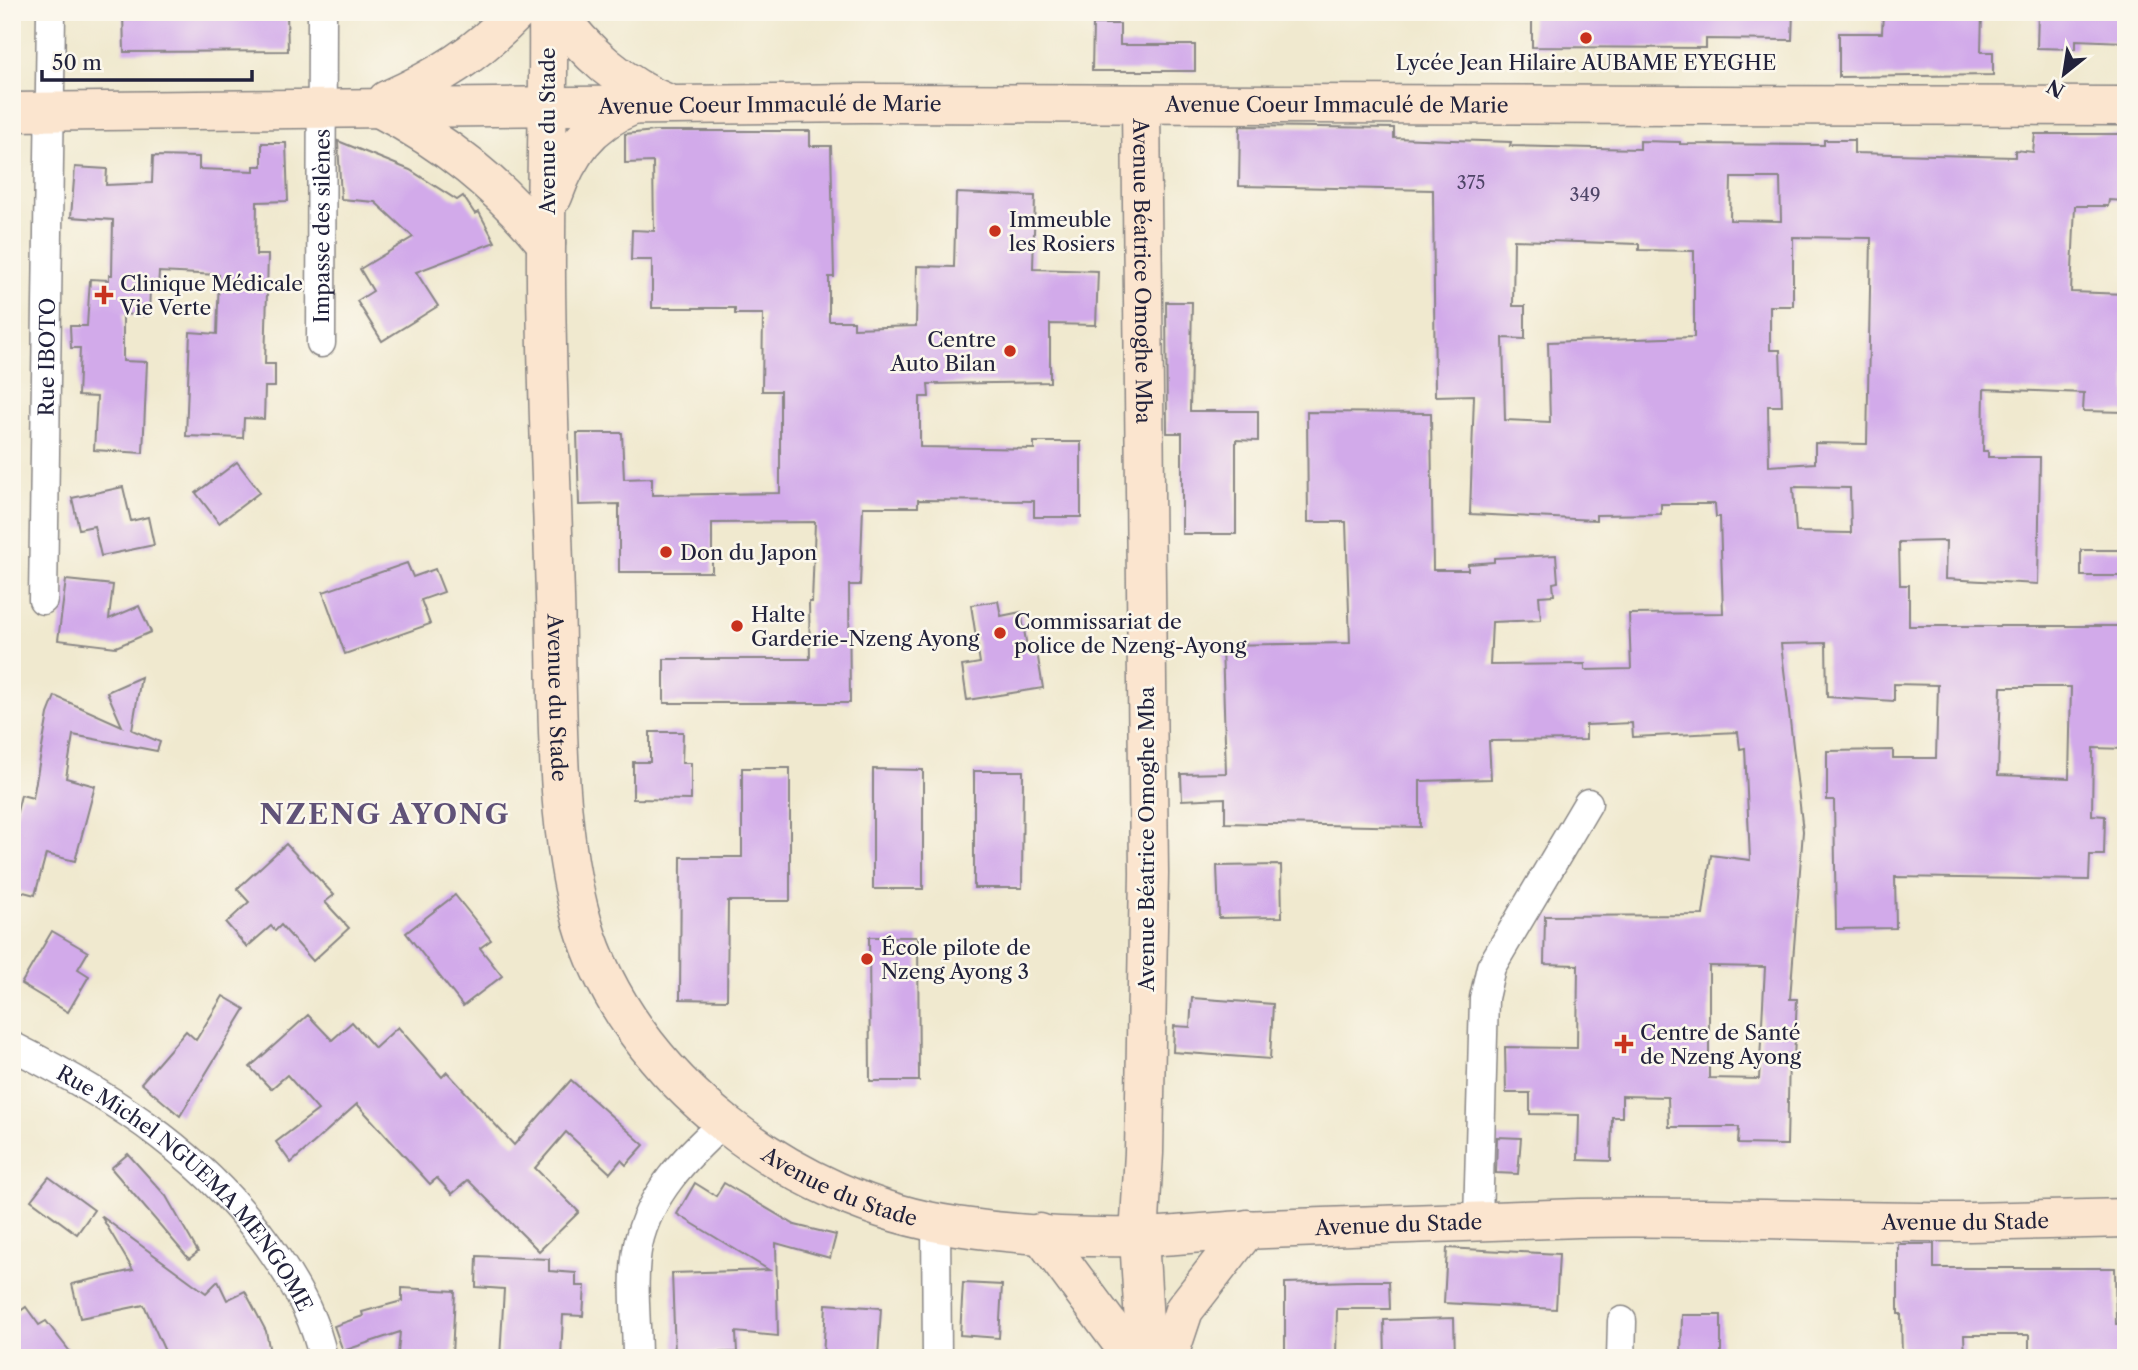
<svg xmlns="http://www.w3.org/2000/svg" width="2138" height="1370" viewBox="0 0 2138 1370" font-family="'Libre Caslon Text',serif">
	<style>
		.building { fill: #d2aaea; fill-rule: evenodd }
		.lines { fill: none; stroke-linecap: round; stroke-linejoin: round }
		.street-casing { stroke: #898685; stroke-width: 31 }
		.secondary-casing { stroke: #898685; stroke-width: 41 }
		.street { stroke: #fff; stroke-width: 28 }
		.secondary { stroke: #fbe5cf; stroke-width: 38 }
		.poi-dot { fill: #c8321e; stroke: #fbf7ec; stroke-width: 2.5 }
		.labels { text-anchor: middle; dominant-baseline: central; stroke-width: 5; stroke-linejoin: round; paint-order: stroke }
		.number-label { font-size: 18px; fill: #4e4467 }
		.poi-label { font-size: 21px; fill: #22223b; stroke: #fbf7ec; text-anchor: start }
		.street-label { font-size: 21px; fill: #22223b; stroke: #fbf7ec }
		.district-label { font-size: 28px; font-weight: bold; letter-spacing: 2px; fill: #605278; stroke: #fbf7ec }
	</style>
	<rect width="100%" height="100%" fill="#fbf7ec"/>
	<filter id="ink" filterUnits="userSpaceOnUse"><feTurbulence type="fractalNoise" baseFrequency=".0143" numOctaves="2"/><feDisplacementMap in="SourceGraphic" scale="14" xChannelSelector="R" yChannelSelector="G"/><feConvolveMatrix kernelMatrix="1 2 1 2 8 2 1 2 1" color-interpolation-filters="sRGB"/></filter>
	<filter id="wash" filterUnits="userSpaceOnUse"><feTurbulence type="fractalNoise" baseFrequency=".00686" numOctaves="4" result="noise"/><feDisplacementMap in="SourceGraphic" scale="28" xChannelSelector="R" yChannelSelector="G"/><feGaussianBlur stdDeviation="1.57" result="paint"/><feColorMatrix in="noise" values="0 0 0 0 0 0 0 0 0 0 0 0 0 0 0 0 0 1.4 0 .05"/><feComposite in="paint" operator="in"/></filter>
	<g filter="url(#wash)">
		<rect width="100%" height="100%" fill="#f0e9cf"/>
		<g id="blocks">
			<!-- building -->
			<g class="building">
				<polygon points="123,12 287,12 288,51 124,52"/>
				<polygon points="1532,12 1793,12 1792,40 1706,39 1706,48 1532,47"/>
				<polygon points="1883,12 1982,12 1981,52 1993,52 1993,75 1839,77 1839,33 1882,33"/>
				<polygon points="2038,12 2125,12 2125,42 2076,40 2076,49 2037,48"/>
				<polygon points="1093,24 1120,24 1120,45 1195,45 1195,71 1092,71"/>
				<path d="M1240 126 1394 128V138L1511 142 1510 146 1640 149V141L1680 142V144L1824 145V140H1854V153L2015 157V150L2033 152 2035 134H2126V201L2109 200 2108 206H2075L2071 292 2126 294V412L2083 411 2084 393 1984 389 1983 451H1988V457H2040L2038 584 1945 579 1946 541 1899 542 1900 585H1909V626H2126V749L2093 748 2092 815 2105 816 2104 855H2090L2089 880 1895 877 1896 928 1836 929 1834 800H1827V751L1893 750V758H1936L1938 685 1894 684V701L1827 697 1826 643 1781 644 1803 831 1790 999H1797L1794 1058H1789L1787 1145 1738 1144 1739 1127H1669L1668 1097 1622 1096V1117H1612L1611 1161 1578 1160 1579 1115 1530 1114V1093H1506L1505 1047 1577 1048 1578 965 1544 964 1545 916 1703 915 1711 855 1750 860 1745 748 1740 749 1738 732 1633 737 1632 723 1586 725V740L1489 741 1491 779 1420 781V827L1225 823V798L1182 800 1181 774 1226 773 1222 645 1350 643 1346 522H1308L1307 412 1431 413 1433 570H1468V564L1494 562V558L1556 555 1558 582 1553 583 1554 595 1539 596 1541 620 1492 622 1490 665 1585 664V670L1631 669 1629 614 1723 613 1720 517H1716L1715 504H1661V514L1596 515V520L1470 514 1474 395 1435 396 1433 190 1239 186ZM1731 178H1780L1781 221 1730 220ZM1793 237 1871 238 1867 444 1815 443V463L1769 466 1768 406H1782L1780 350H1770V306H1793ZM1514 240 1639 244V250L1694 251V337L1548 342 1550 422 1505 420 1503 338 1525 339V306H1513ZM1793 487 1850 488 1851 533 1796 532ZM2001 687H2071L2069 778 1998 775ZM1709 966 1765 967 1759 1079 1709 1078Z"/>
				<polygon points="655,131 810,131 810,146 831,146 834,277 829,277 829,321 854,321 854,328 916,326 917,266 954,267 956,193 1035,196 1033,269 1098,271 1096,325 1050,324 1050,382 928,384 929,397 920,397 920,447 1034,449 1034,442 1081,442 1081,517 1034,517 1034,501 918,500 918,507 863,507 860,585 849,585 850,703 664,703 664,659 810,659 809,602 812,602 815,522 712,523 712,572 619,572 619,504 579,505 577,433 622,433 624,479 652,478 652,495 780,493 780,391 762,391 763,314 735,314 735,308 652,308 652,260 631,260 632,230 654,231 653,162 625,163 625,134"/>
				<polygon points="338,141 410,170 457,200 463,196 475,214 479,212 495,242 416,272 438,306 382,341 357,301 373,291 360,269 413,237 375,202 341,199"/>
				<polygon points="262,143 286,143 288,201 257,202 256,255 268,255 265,364 275,364 275,387 265,387 264,419 244,418 243,438 186,436 190,332 217,334 219,275 159,272 158,289 150,288 149,316 123,314 123,361 147,362 143,453 94,450 97,397 78,396 80,348 71,348 70,326 87,326 90,279 109,280 109,275 112,275 113,220 71,217 75,167 107,169 106,185 152,183 153,156 199,157 199,169 254,171 254,166 262,166"/>
				<polygon points="1166,302 1192,302 1190,411 1258,411 1258,441 1236,440 1236,534 1182,534 1182,433 1167,433"/>
				<polygon points="237,462 260,492 219,523 196,493"/>
				<polygon points="123,487 131,521 148,517 154,545 101,556 94,526 79,529 72,498"/>
				<rect x="2081" y="550" width="45" height="26"/>
				<polygon points="407,563 413,577 435,569 444,592 421,600 430,624 345,654 323,592"/>
				<polygon points="66,580 113,585 109,619 139,606 151,632 116,647 58,640"/>
				<polygon points="998,601 1001,616 1021,612 1028,653 1037,652 1043,688 967,700 962,666 980,663 971,605"/>
				<polygon points="141,677 132,730 160,742 157,751 73,735 66,778 95,786 75,861 46,854 35,895 12,889 12,832 21,795 33,798 48,714 55,696 122,726 107,692"/>
				<polygon points="650,732 683,732 682,763 691,763 691,800 633,799 633,762 650,762"/>
				<polygon points="742,768 790,768 790,901 728,901 727,1000 680,999 681,857 742,857"/>
				<polygon points="873,769 923,770 923,889 873,889"/>
				<polygon points="974,771 1023,771 1022,888 974,888"/>
				<polygon points="286,844 334,895 325,902 349,928 313,961 281,925 275,931 271,926 247,947 226,923 249,902 237,889"/>
				<polygon points="1281,865 1282,917 1219,918 1217,866"/>
				<polygon points="455,895 491,940 480,948 502,976 463,1006 406,933"/>
				<polygon points="52,931 88,952 78,969 89,976 68,1012 21,984"/>
				<polygon points="869,937 918,937 919,1081 870,1081"/>
				<polygon points="223,996 245,1009 180,1116 141,1083 186,1031 196,1040"/>
				<polygon points="1192,998 1273,1004 1270,1059 1173,1052 1174,1026 1190,1027"/>
				<polygon points="308,1015 332,1040 352,1022 375,1048 398,1027 442,1077 447,1072 514,1145 571,1080 644,1145 626,1165 621,1160 610,1173 566,1132 535,1168 579,1212 539,1251 468,1180 452,1194 437,1178 430,1184 357,1104 291,1163 276,1142 318,1110 287,1075 271,1089 250,1067"/>
				<polygon points="1497,1137 1521,1138 1518,1174 1496,1173"/>
				<polygon points="128,1154 166,1196 198,1252 189,1259 111,1168"/>
				<polygon points="49,1177 94,1210 77,1234 31,1200"/>
				<polygon points="695,1183 716,1196 724,1183 795,1225 836,1235 830,1258 776,1243 778,1336 736,1332 737,1352 675,1354 672,1273 769,1270 677,1214"/>
				<polygon points="101,1216 206,1293 218,1281 227,1300 245,1291 266,1331 271,1358 168,1358 144,1305 80,1318 72,1284 133,1270"/>
				<polygon points="1898,1244 1934,1244 1934,1268 2115,1268 2116,1324 2123,1324 2122,1358 2029,1358 2029,1335 1964,1335 1965,1358 1902,1358 1901,1314 1898,1314"/>
				<polygon points="1447,1248 1559,1254 1556,1309 1444,1303"/>
				<polygon points="477,1256 549,1259 549,1271 576,1273 576,1286 585,1286 583,1316 563,1315 561,1358 500,1358 504,1289 476,1287"/>
				<polygon points="1356,1281 1389,1281 1390,1309 1337,1309 1336,1358 1285,1358 1285,1283"/>
				<polygon points="963,1283 1002,1285 999,1338 960,1335"/>
				<polygon points="402,1288 455,1291 452,1356 398,1353 400,1332 343,1351 334,1326 363,1316 362,1312 402,1301"/>
				<polygon points="826,1304 881,1308 878,1358 823,1358"/>
				<polygon points="26,1307 39,1325 46,1321 75,1358 12,1358 12,1317"/>
				<polygon points="1682,1315 1721,1315 1721,1358 1681,1358"/>
				<polygon points="1454,1318 1455,1358 1385,1358 1384,1320"/>
			</g>
		</g>
	</g>
	<g filter="url(#ink)">
		<use href="#blocks" fill-opacity="0" stroke="#898685" stroke-width="2"/>
		<g class="lines">
			<defs>
				<g id="street">
					<path id="s1" d="M321 343 322 12"/>
					<path id="s2" d="M43 600 51 12"/>
					<path id="s3" d="M12 1046C118 1099 213 1161 279 1261 299 1291 316 1322 323 1358"/>
					<polyline points="1478,1221 1484,998 1491,967 1588,803"/>
					<polyline points="936,1223 937,1358"/>
					<path d="M637 1358C637 1322 631 1280 638 1245 649 1194 686 1157 723 1123"/>
					<polyline points="1621,1358 1622,1321"/>
				</g>
				<g id="secondary">
					<path id="s4" d="M548 12C549 90 546 168 546 246 545 363 552 481 555 597 558 698 554 824 582 921 628 1080 796 1203 956 1226 1015 1235 1078 1238 1138 1237 1181 1236 1224 1230 1267 1229 1371 1225 1475 1221 1579 1218 1709 1215 1840 1223 1970 1222 2022 1221 2074 1219 2126 1218"/>
					<path d="M556 12C584 51 623 86 669 104"/>
					<path d="M387 100C440 77 476 54 517 12"/>
					<path id="s5" d="M1141 105 1149 873 1144 1153 1139 1237 1146 1358"/>
					<path d="M379 108C446 143 498 184 546 243"/>
					<path id="s6" d="M12 112 862 103 2126 106"/>
					<path d="M553 196C568 154 589 123 632 106"/>
					<polyline points="1040,1233 1133,1358"/>
					<polyline points="1168,1358 1184,1310 1247,1229"/>
				</g>
			</defs>
			<!-- street casing -->
			<use href="#street" class="street-casing"/>
			<!-- secondary casing -->
			<use href="#secondary" class="secondary-casing"/>
			<!-- street -->
			<use href="#street" class="street"/>
			<!-- secondary -->
			<use href="#secondary" class="secondary"/>
		</g>
	</g>
	<!-- markers -->
	<g class="poi-dot">
		<circle cx="1586" cy="38" r="7"/>
		<circle cx="995" cy="231" r="7"/>
		<path d="M100.5 284.5h7v7h7v7h-7v7h-7v-7h-7v-7h7z"/>
		<circle cx="1010" cy="351" r="7"/>
		<circle cx="666" cy="552" r="7"/>
		<circle cx="737" cy="626" r="7"/>
		<circle cx="1000" cy="633" r="7"/>
		<circle cx="867" cy="959" r="7"/>
		<path d="M1620.5 1033.5h7v7h7v7h-7v7h-7v-7h-7v-7h7z"/>
	</g>
	<g class="labels">
		<!-- number labels -->
		<g class="number-label">
			<text x="1471" y="183">375</text>
			<text x="1585" y="195">349</text>
		</g>
		<!-- poi labels -->
		<g class="poi-label">
			<text x="1586" y="62" text-anchor="middle">Lycée Jean Hilaire AUBAME EYEGHE</text>
			<text x="1009" y="219">Immeuble<tspan x="1009" dy="24">les Rosiers</tspan></text>
			<text x="120" y="283">Clinique Médicale<tspan x="120" dy="24">Vie Verte</tspan></text>
			<text x="996" y="339" text-anchor="end">Centre<tspan x="996" dy="24">Auto Bilan</tspan></text>
			<text x="680" y="552">Don du Japon</text>
			<text x="751" y="614">Halte<tspan x="751" dy="24">Garderie-Nzeng Ayong</tspan></text>
			<text x="1014" y="621">Commissariat de<tspan x="1014" dy="24">police de Nzeng-Ayong</tspan></text>
			<text x="881" y="947">École pilote de<tspan x="881" dy="24">Nzeng Ayong 3</tspan></text>
			<text x="1640" y="1032">Centre de Santé<tspan x="1640" dy="24">de Nzeng Ayong</tspan></text>
		</g>
		<!-- street labels -->
		<g class="street-label">
			<text stroke="none"><textPath href="#s6" startOffset="758">Avenue Coeur Immaculé de Marie</textPath></text>
			<text stroke="none"><textPath href="#s6" startOffset="1325">Avenue Coeur Immaculé de Marie</textPath></text>
			<text transform="translate(547 131) rotate(-90)">Avenue du Stade</text>
			<text stroke="none"><textPath href="#s1" startOffset="117">Impasse des silènes</textPath></text>
			<text stroke="none"><textPath href="#s5" startOffset="166">Avenue Béatrice Omoghe Mba</textPath></text>
			<text stroke="none"><textPath href="#s2" startOffset="243">Rue IBOTO</textPath></text>
			<text stroke="none"><textPath href="#s4" startOffset="686">Avenue du Stade</textPath></text>
			<text transform="translate(1146 839) rotate(-90)">Avenue Béatrice Omoghe Mba</text>
			<text stroke="none"><textPath href="#s4" startOffset="1295">Avenue du Stade</textPath></text>
			<text stroke="none"><textPath href="#s3" startOffset="228">Rue Michel NGUEMA MENGOME</textPath></text>
			<text stroke="none"><textPath href="#s4" startOffset="2429">Avenue du Stade</textPath></text>
			<text stroke="none"><textPath href="#s4" startOffset="1862">Avenue du Stade</textPath></text>
		</g>
		<!-- district labels -->
		<g class="district-label">
			<text x="385" y="814">NZENG AYONG</text>
		</g>
	</g>
	<!-- margin -->
	<rect width="2138" height="1370" fill="none" stroke="#fbf7ec" stroke-width="42"/>
	<!-- north arrow -->
	<g transform="translate(2064 74) rotate(210)" stroke="#fbf7ec" stroke-width="5" paint-order="stroke">
	<path d="M0-5L12 26L0 18L-12 26Z" fill="#22223b"/>
	<text y="-10" font-size="19" font-weight="bold" text-anchor="middle" fill="#22223b">N</text>
	</g>
	<!-- scale -->
	<path d="M42 70v10h210v-10" fill="none" stroke="#22223b" stroke-width="3.5"/>
	<text x="52" y="70" font-size="21" fill="#22223b" stroke="#fbf7ec" stroke-width="5" paint-order="stroke">50 m</text>
</svg>
